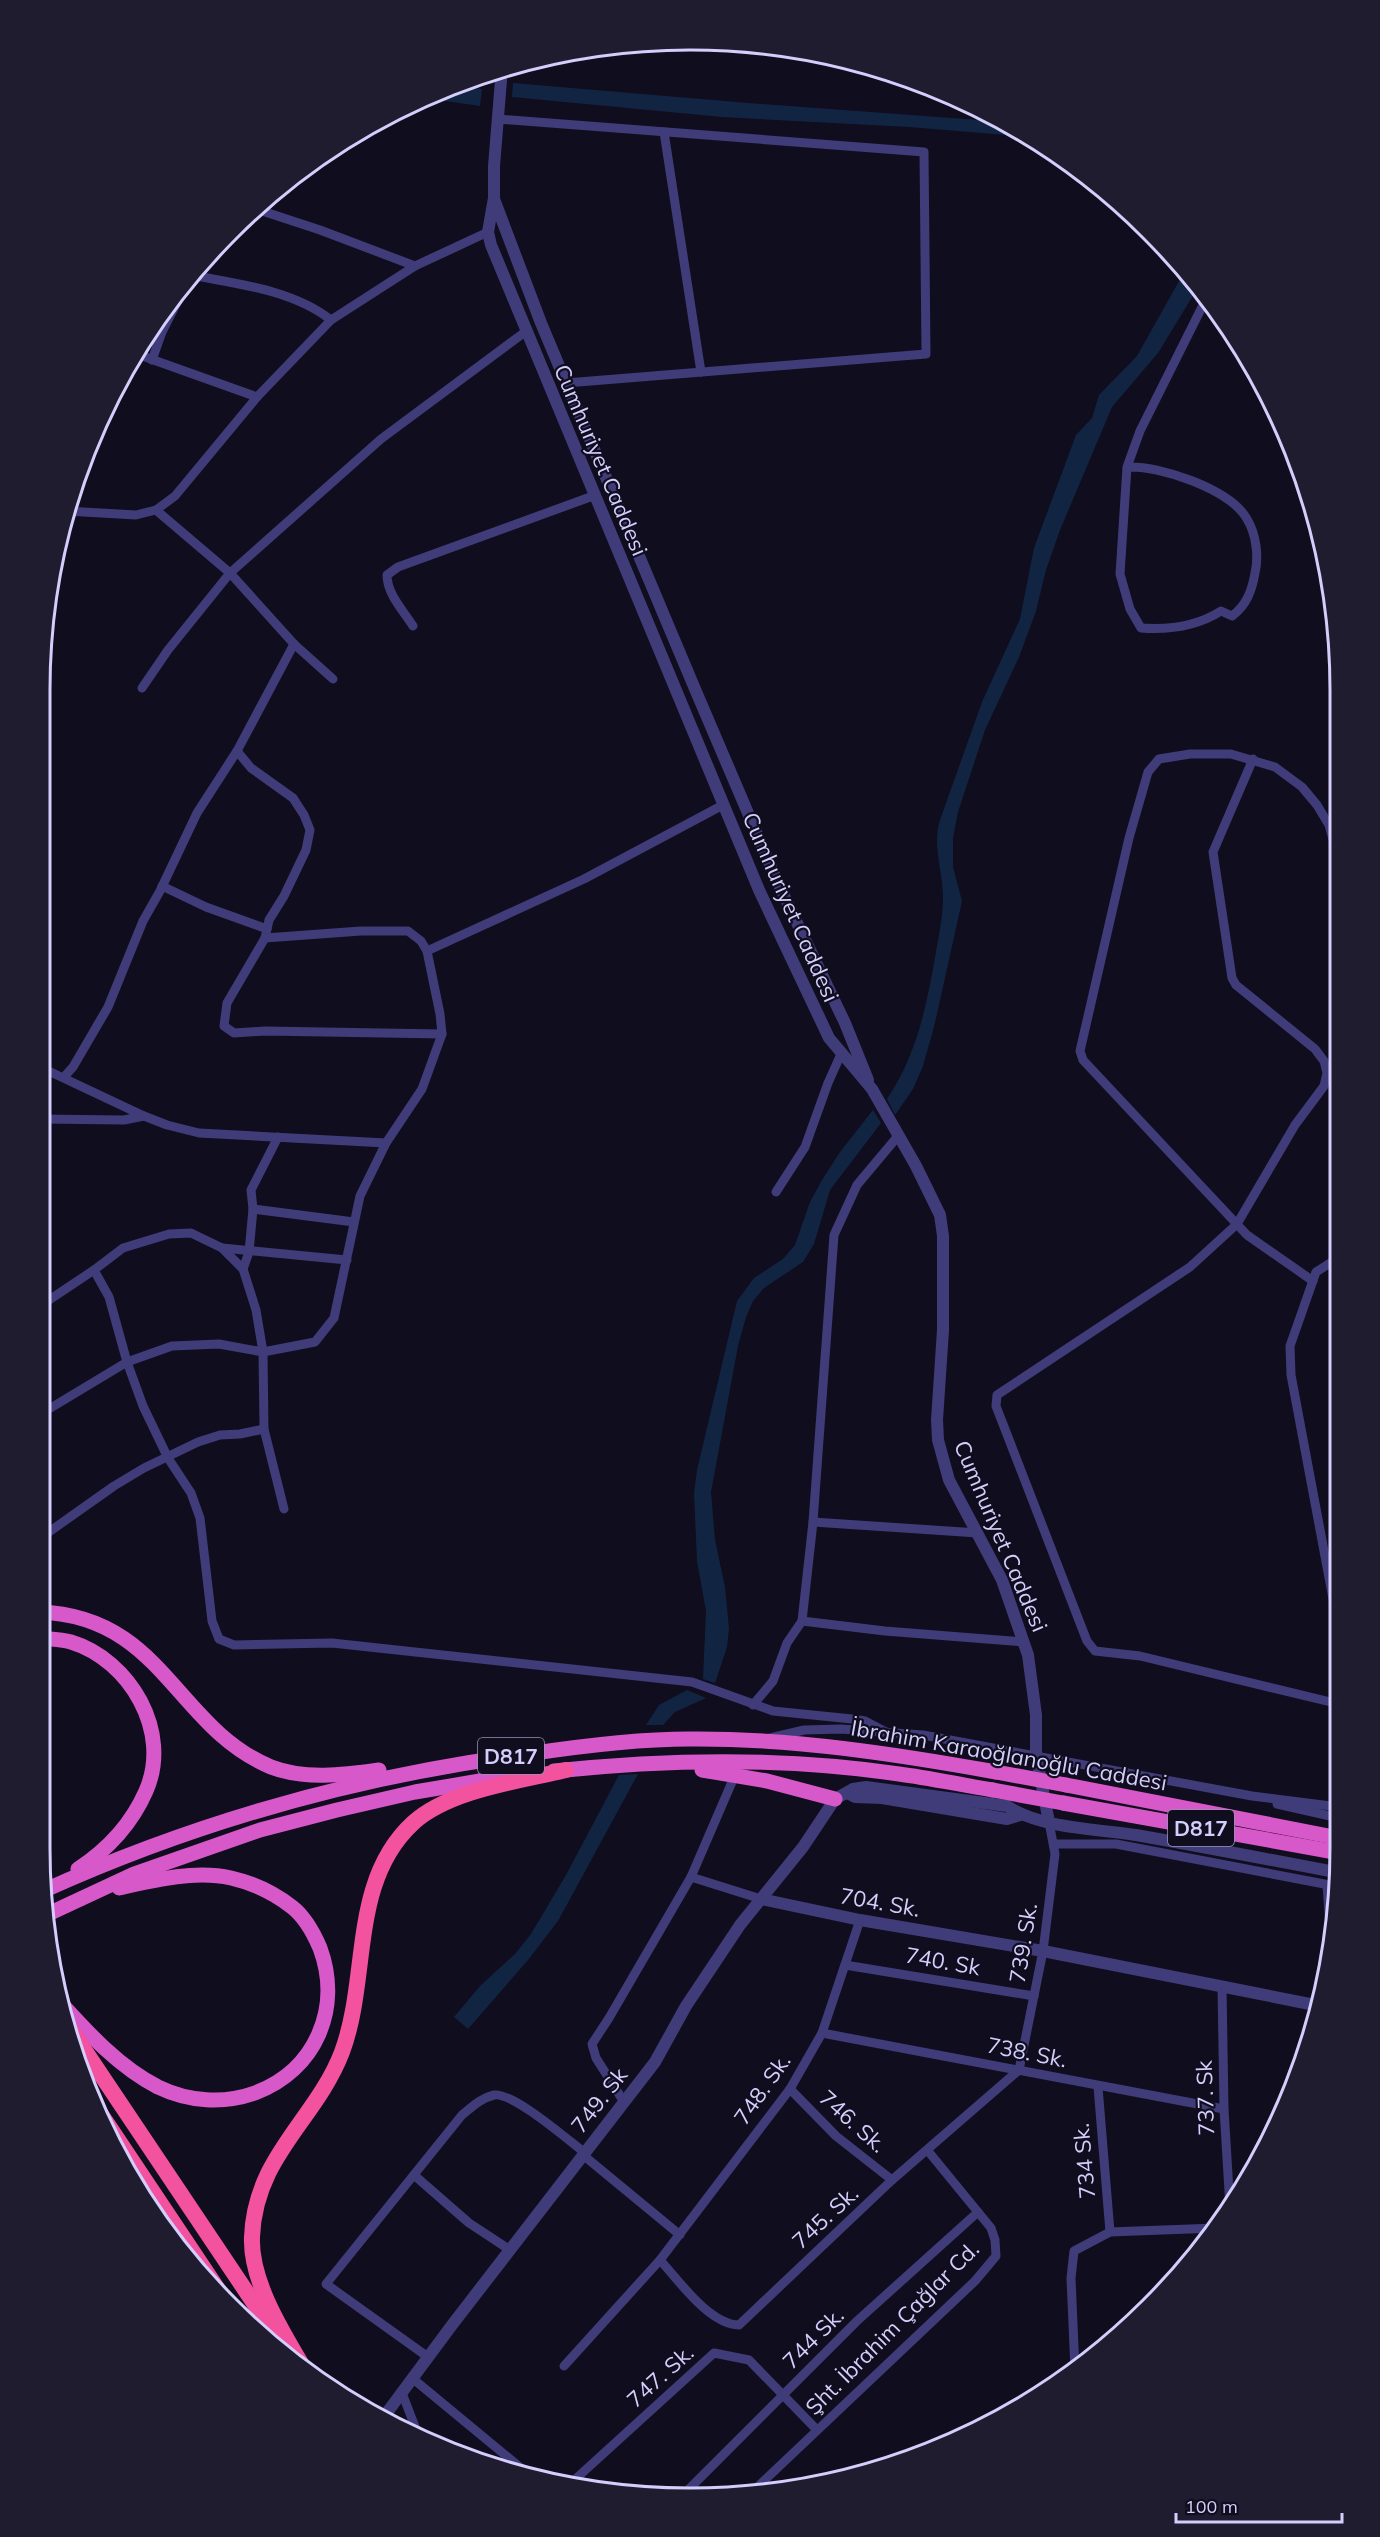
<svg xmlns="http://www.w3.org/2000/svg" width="1380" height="2537" viewBox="0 0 1380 2537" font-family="Mulish,sans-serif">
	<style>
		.water { fill: #112543 }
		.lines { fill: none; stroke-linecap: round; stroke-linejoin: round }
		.minor { stroke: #3f3c79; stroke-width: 9 }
		.tertiary { stroke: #3f3c79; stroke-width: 12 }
		.trunk { stroke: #d758c8; stroke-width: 15 }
		.motorway { stroke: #f2529e; stroke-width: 16 }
		.trunk-bridge { stroke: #d758c8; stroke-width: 15 }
		.labels { text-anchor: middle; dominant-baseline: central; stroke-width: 4.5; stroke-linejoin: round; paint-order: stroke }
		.shield { fill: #100d1e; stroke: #9894b9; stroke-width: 1.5 }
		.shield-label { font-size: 21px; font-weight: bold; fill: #d3cefb }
		.street-label { font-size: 22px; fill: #d3cefb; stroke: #100d1e }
		.rim { fill: none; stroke: #d3cefb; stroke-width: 3 }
	</style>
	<rect width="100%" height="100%" fill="#100d1e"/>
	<!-- water -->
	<g class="water">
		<polygon points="513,83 748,103 1006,122 1031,137 909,127 722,117 512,97"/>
		<polygon points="455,86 482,89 480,106 425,98"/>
		<path d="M1183 274 1197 289 1158 353 1112 407 1060 530 1046 570 1036 611 1019 657 985 730 958 812 953 838V867L962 901 935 1023 923 1066 913 1089 895 1115 887 1099C917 1055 927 1004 936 952 939 934 943 916 943 898 943 871 932 846 940 820L982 702 1020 619 1034 548 1076 435 1092 418 1099 395 1137 356Z"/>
		<polygon points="873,1110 881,1123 830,1190 814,1244 803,1262 764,1288 753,1301 746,1317 738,1346 711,1492 715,1540 725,1587 729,1629 727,1647 715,1683 703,1679 706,1611 697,1561 694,1493 697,1470 737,1301 754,1278 783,1259 795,1245 810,1202 822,1180 840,1152"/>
		<polygon points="687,1690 706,1698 675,1712 663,1725 646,1725 659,1705"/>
		<polygon points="638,1774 558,1921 528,1960 468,2029 454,2017 480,1986 515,1954 531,1934 566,1875 619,1775"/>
	</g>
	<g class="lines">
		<!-- minor -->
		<g class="minor">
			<polyline points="498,119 924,152 926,354 566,383"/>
			<polyline points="664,132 701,372"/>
			<polyline points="256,209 320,230 415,266"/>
			<polyline points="134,353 257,397"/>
			<path d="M152 360 162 332 191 275C238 284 293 290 331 320"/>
			<path d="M1127 467C1159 465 1230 489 1247 519 1256 534 1259 556 1255 573 1252 590 1247 605 1232 616L1221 611C1196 627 1169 630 1141 628L1130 609 1120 574 1127 467 1140 431 1206 299"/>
			<polyline points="156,510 230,573 294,644 333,679"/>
			<polyline points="66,511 136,515 156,510 175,496 257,397 331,320 415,266 488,232"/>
			<path d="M413 626C403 610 387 594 387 575L398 567 593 496"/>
			<polyline points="294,644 237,751 251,768 293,798 304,815 310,830 306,850 284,896 269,920 265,938 227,1003 224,1026 234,1033 265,1031 442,1034"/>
			<polyline points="142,688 168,650 230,573 381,439 525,332"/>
			<polyline points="1253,759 1213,852 1232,978 1236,985 1315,1049 1324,1061 1327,1073 1324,1086 1295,1125 1237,1224 1190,1267 997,1395 996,1406 1087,1641 1095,1651 1140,1656 1339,1704"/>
			<polyline points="162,886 206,907 267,929"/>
			<polyline points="427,951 584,879 723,805"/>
			<polyline points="40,1067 144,1116 167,1125 199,1133 386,1143"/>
			<polyline points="64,1077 73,1067 108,1007 143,921 160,891 197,813 237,751"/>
			<polyline points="40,1119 124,1120 144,1116"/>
			<polyline points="776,1192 805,1147 828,1083 841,1054"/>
			<polyline points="253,1209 354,1222"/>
			<polyline points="222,1248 347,1260"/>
			<polyline points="1338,1258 1316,1272 1290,1346 1291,1375 1339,1631"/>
			<polyline points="243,1269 249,1252 253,1209 251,1190 278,1137"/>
			<polyline points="94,1270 109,1297 127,1362 143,1406 168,1458 191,1493 200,1518 212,1621 219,1639 234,1645 332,1643 692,1682 773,1711 852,1719 865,1721 886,1732"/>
			<polyline points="1313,1281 1247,1235 1083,1060 1080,1051 1129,838 1148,772 1159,759 1190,754 1231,754 1275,767 1302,787 1317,805 1329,825 1336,850"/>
			<polyline points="40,1306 94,1270 123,1248 169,1234 191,1233 222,1248 243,1269 256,1310 263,1352 264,1429 284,1509"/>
			<polyline points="39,1415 127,1362 172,1346 219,1344 263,1352 315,1342 334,1318 360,1196 386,1143 422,1089 442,1034 440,1014 427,951 421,941 408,931 361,931 265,938"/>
			<polyline points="813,1522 978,1533"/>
			<polyline points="39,1539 114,1486 144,1468 198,1442 220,1435 240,1434 264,1429"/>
			<polyline points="802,1621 885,1631 1023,1642"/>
			<polyline points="753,1705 773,1681 787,1643 802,1621 813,1522 834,1235 857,1185 898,1136"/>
			<polyline points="770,1738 804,1730 841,1729 923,1735 1252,1796 1339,1807"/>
			<polyline points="1277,1804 1339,1818"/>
			<polyline points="1055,1844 1116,1844 1340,1887"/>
			<polyline points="691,1877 735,1775"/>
			<polyline points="1327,1885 1331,1941"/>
			<polyline points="845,1965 1034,1996"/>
			<polyline points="1222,1986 1224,2109 1230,2208"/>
			<polyline points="822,2033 1224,2109"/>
			<polyline points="1098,2087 1110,2232"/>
			<polyline points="790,2089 836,2136 892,2180"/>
			<polyline points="624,2102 596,2058 592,2044 609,2018 691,1877 761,1899"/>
			<polyline points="583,2155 680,2235"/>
			<polyline points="414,2175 469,2223 510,2250"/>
			<path d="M660 2260C679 2281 710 2325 739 2325L892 2180 1019 2070 1043 1951 1055 1854 1049 1822"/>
			<path d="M428 2357 326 2284 462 2115C472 2107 481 2098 494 2095 513 2092 568 2140 585 2153"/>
			<polyline points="564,2366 660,2260 790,2089 822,2033 860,1920"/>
			<polyline points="1075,2370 1071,2278 1074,2251 1110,2232 1216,2228"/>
			<polyline points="412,2378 533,2478"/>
			<polyline points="402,2393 419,2437"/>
			<polyline points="570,2484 714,2353 749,2360 817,2430"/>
			<polyline points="750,2494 975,2281 996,2256 995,2240 991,2228 928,2151"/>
			<polyline points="681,2497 857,2321 978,2212"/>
		</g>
		<!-- tertiary -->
		<g class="tertiary">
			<polyline points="502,68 494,166 494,198 488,232 491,245 759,890 829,1038 872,1089 916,1166 940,1215 943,1236 943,1330 937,1420 938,1440 949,1480 1002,1580 1028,1655 1036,1715 1036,1755 1049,1822"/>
			<polyline points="494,199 541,323 695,689 777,881 845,1023 868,1080"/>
			<polyline points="847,1793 855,1797 882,1798 1007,1819 1020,1815"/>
			<polyline points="761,1899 860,1920 1043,1951 1320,2006"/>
			<path d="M383 2418 452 2325 655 2062 686 2006 740 1925 803 1847 835 1799 853 1789 866 1787 1007 1806C1039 1828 1097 1829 1136 1835 1204 1847 1272 1860 1340 1873"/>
		</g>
		<!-- trunk -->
		<g class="trunk">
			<path d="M39 1612C163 1616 175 1727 271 1767 304 1780 344 1775 379 1770"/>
			<path d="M39 1638C49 1639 61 1639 71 1642 130 1660 172 1732 146 1791 132 1823 107 1850 78 1869"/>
			<polyline points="702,1770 767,1781 835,1799"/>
			<path d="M554 1771C668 1759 785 1757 899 1774 930 1778 961 1785 993 1790"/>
			<polyline points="1066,1785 1339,1838"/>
			<polyline points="1063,1803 1340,1853"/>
			<path d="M43 1891C200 1820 358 1776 528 1754 581 1746 635 1739 689 1739 792 1738 895 1754 996 1772"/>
			<polyline points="46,1915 134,1874 260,1830 337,1810 415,1792 509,1776"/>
			<path d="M59 2001C88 2033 119 2067 158 2087 189 2102 224 2104 255 2093 316 2070 342 2008 320 1948 314 1934 305 1917 292 1907 274 1893 253 1883 231 1878 195 1870 154 1880 119 1888"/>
		</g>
		<!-- motorway -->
		<g class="motorway">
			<polyline points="63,2018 272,2330"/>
			<polyline points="98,2110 221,2294"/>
			<path d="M305 2370C283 2333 250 2281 252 2237 255 2156 316 2120 342 2052 370 1977 349 1882 413 1823 449 1790 520 1781 566 1770"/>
		</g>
		<!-- trunk-bridge -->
		<g class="trunk-bridge">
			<polyline points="996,1772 1066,1785"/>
			<polyline points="993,1790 1063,1803"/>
		</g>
	</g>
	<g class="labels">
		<!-- shield labels -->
		<g class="shield">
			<rect x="478" y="1738" width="66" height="36" rx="4.5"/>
			<rect x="1168" y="1810" width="66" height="36" rx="4.5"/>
		</g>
		<g class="shield-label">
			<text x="511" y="1756">D817</text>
			<text x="1201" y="1828">D817</text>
		</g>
		<!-- street labels -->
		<g class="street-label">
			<text transform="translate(601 460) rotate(67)">Cumhuriyet Caddesi</text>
			<text transform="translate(791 907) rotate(66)">Cumhuriyet Caddesi</text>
			<text transform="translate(1001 1536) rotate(67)">Cumhuriyet Caddesi</text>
			<text transform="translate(1009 1755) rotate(10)">İbrahim Karaoğlanoğlu Caddesi</text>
			<text transform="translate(880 1902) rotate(10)">704. Sk.</text>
			<text transform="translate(1023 1943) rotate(-81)">739. Sk.</text>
			<text transform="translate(943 1961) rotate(10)">740. Sk</text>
			<text transform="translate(1027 2052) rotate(11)">738. Sk.</text>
			<text transform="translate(762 2089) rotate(-55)">748. Sk.</text>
			<text transform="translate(1205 2098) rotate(-92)">737. Sk</text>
			<text transform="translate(599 2100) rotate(-52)">749. Sk</text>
			<text transform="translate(853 2121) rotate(42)">746. Sk.</text>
			<text transform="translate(1084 2161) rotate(-95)">734 Sk.</text>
			<text transform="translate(825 2217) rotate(-43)">745. Sk.</text>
			<text transform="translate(892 2328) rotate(-45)">Şht. İbrahim Çağlar Cd.</text>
			<text transform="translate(813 2338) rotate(-45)">744 Sk.</text>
			<text transform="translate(660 2376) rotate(-42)">747. Sk.</text>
		</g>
	</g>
	<!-- crop -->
	<path d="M0 0H1380V2537H0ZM690 50H690A640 640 0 0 1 1330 690V1848A640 640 0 0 1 690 2488H690A640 640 0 0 1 50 1848V690A640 640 0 0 1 690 50Z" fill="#201c30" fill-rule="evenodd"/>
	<path class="rim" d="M690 50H690A640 640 0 0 1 1330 690V1848A640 640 0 0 1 690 2488H690A640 640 0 0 1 50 1848V690A640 640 0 0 1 690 50Z"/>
	<!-- scale -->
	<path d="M1176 2513v9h166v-9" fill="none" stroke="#d3cefb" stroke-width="3"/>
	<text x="1185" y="2513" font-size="18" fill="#d3cefb" stroke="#100d1e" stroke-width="4.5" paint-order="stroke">100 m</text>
</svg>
